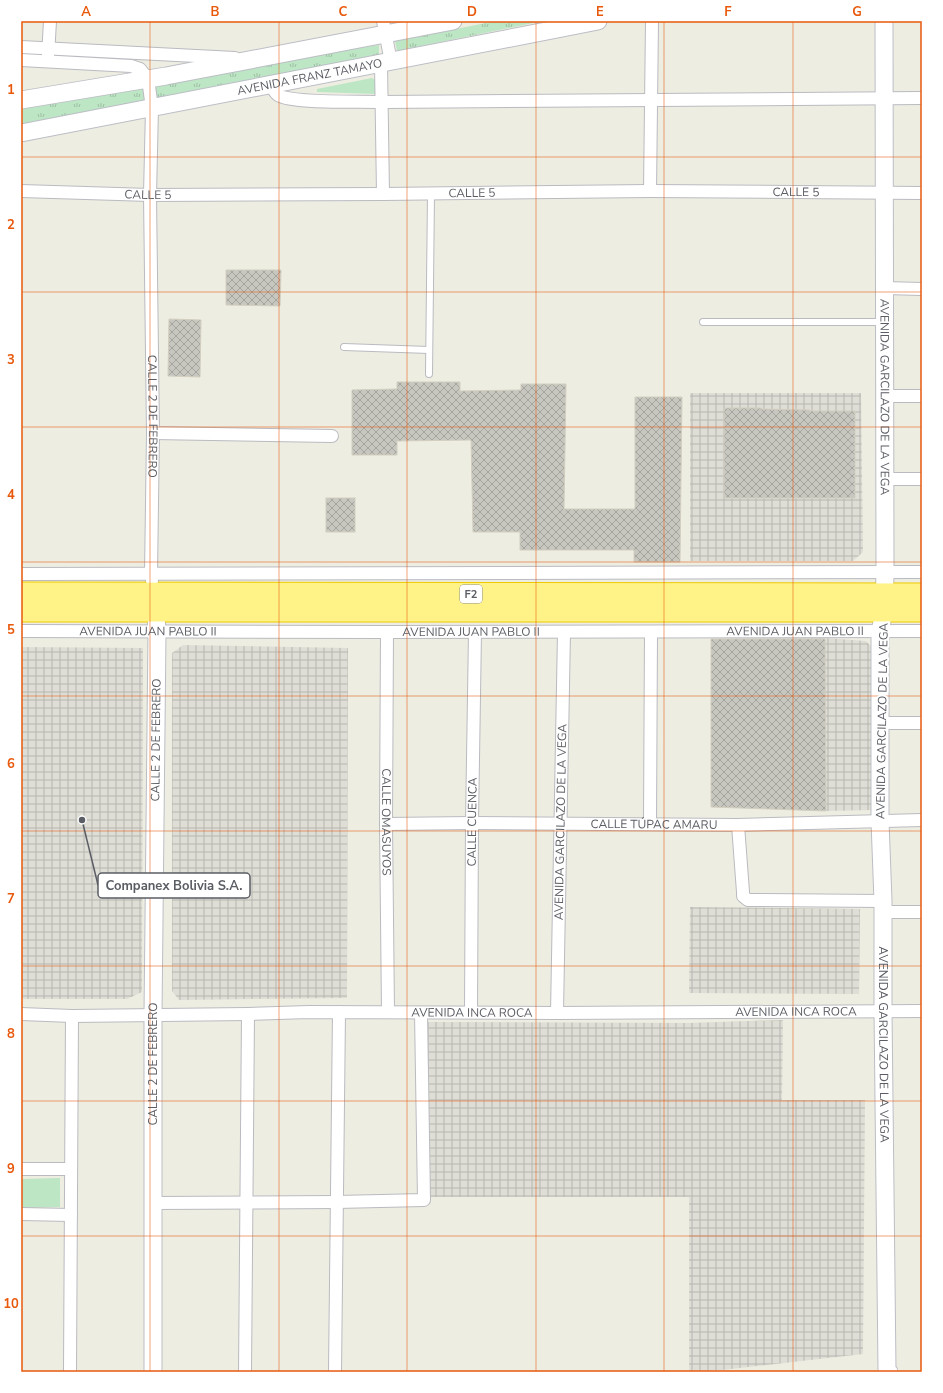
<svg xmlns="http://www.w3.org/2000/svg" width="943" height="1393" viewBox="0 0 943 1393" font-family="'Nunito Sans',sans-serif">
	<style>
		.industrial { fill: url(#industrial-grid) }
		.grass { fill: url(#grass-tufts) }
		.park { fill: #bde6c4 }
		.building { fill: url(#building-cross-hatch); stroke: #d2cfc0 }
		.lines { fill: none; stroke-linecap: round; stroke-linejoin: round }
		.lane-casing { stroke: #babbc1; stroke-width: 8 }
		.street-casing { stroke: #babbc1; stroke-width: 14 }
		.secondary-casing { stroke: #bcbec6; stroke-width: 19 }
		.highway-casing { stroke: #efca00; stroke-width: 23 }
		.lane { stroke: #fff; stroke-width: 6 }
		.street { stroke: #fff; stroke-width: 12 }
		.secondary { stroke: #fff; stroke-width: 17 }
		.highway { stroke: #fff387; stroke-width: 21 }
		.grid { fill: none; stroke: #e8590c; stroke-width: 1; stroke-opacity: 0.55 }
		.labels { text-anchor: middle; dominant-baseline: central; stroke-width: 4; stroke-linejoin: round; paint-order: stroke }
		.shield { fill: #fff; stroke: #8c8e92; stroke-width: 1 }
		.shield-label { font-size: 11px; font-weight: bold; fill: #5a5d63 }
		.street-label { font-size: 12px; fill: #5a5d63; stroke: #fff }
		.leader { fill: none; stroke: #5a5d63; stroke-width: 1.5 }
		.callout-dot { fill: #5a5d63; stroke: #fff; stroke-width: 1.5 }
		.callout { fill: #fff; stroke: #5a5d63; stroke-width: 1.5 }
		.callout-label { font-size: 13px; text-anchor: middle; font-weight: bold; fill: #5a5d63 }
		.neatline { fill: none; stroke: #e8590c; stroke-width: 1.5 }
		.grid-label { font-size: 13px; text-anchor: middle; font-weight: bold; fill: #e8590c }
	</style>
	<defs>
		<pattern id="industrial-grid" width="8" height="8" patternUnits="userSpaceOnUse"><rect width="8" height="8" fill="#deded6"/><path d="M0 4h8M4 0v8" fill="none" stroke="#b7b7b1"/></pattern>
		<pattern id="grass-tufts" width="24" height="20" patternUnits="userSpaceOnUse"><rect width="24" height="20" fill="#bde6c4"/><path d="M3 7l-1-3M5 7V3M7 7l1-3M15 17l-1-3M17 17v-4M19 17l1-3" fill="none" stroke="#9dbea3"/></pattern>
		<pattern id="building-cross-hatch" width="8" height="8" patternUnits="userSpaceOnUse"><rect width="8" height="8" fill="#c8c7bf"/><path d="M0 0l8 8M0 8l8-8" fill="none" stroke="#a5a59f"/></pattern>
	</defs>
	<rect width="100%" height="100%" fill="#eeede2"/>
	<!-- industrial -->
	<g class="industrial">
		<polygon points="690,393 861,393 863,552 853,561 690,561"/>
		<polygon points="825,638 866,641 874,650 874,810 826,811 711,807 711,639"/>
		<polygon points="183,645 348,648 347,998 179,1000 172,991 172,653"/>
		<polygon points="21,647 143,648 142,992 127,999 21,999"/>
		<polygon points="690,907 860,909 859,994 689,993"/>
		<polygon points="783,1020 782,1100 865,1100 863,1354 722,1370 689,1371 689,1197 426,1197 427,1022 689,1023"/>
	</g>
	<!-- grass -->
	<g class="grass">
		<polygon points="496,21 543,21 397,51 395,41"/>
		<polygon points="379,45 379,57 21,126 21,104 100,88"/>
	</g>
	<!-- park -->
	<g class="park">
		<polygon points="372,78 375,80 375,94 317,92 317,89"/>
		<polygon points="60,1178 60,1207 21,1208 21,1179"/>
	</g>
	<!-- building -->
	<g class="building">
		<polygon points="226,270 281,270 280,306 226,305"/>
		<polygon points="169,319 201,320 200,377 168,376"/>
		<polygon points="397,382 460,382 460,391 521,390 521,384 566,384 564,509 635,509 635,397 682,397 680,562 634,562 634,550 520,550 520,532 473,532 471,440 397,441 397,455 352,455 352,390 397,389"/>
		<polygon points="724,408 761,408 761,409 810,410 810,411 855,411 855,498 724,498"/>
		<rect x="326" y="498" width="29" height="34"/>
		<polygon points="711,639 825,639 826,811 711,807"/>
	</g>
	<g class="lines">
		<defs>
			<g id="lane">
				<polyline points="703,322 883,322"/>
				<polyline points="344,347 429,350"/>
				<polyline points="429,374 431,194"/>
			</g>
			<g id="street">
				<polyline points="383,21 391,62"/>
				<polyline points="21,47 235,58"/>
				<polyline points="48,56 50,21"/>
				<path id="s1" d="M21 60 131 66 140 69 148 79 152 108 150 195 153 433 151 574 152 581"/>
				<polyline points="381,64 383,194"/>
				<path d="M271 85C273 89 275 93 278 95 293 104 361 101 382 102L922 98"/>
				<path id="s2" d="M21 191 150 195 383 194 650 191 922 193"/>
				<polyline points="650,191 652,21"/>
				<polyline points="885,288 922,289"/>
				<polyline points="885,396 922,396"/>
				<polyline points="153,433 332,436"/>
				<polyline points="884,479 922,479"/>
				<polyline points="21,574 922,572"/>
				<path id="s3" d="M21 631 387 632 922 631"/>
				<path id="s4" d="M387 632 386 824 388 1012"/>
				<polyline points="880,723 922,723"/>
				<polyline points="650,823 651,632"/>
				<path id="s5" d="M386 824 472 823 738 825 922 820"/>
				<polyline points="738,825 743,892 743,896 748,900 883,901"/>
				<polyline points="883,912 922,912"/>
				<path id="s6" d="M471 1012 472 823 475 632"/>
				<path id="s7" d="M557 1013 564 632"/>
				<path id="s8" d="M21 1014 72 1016 248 1014 309 1012 557 1013 922 1011"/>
				<polyline points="21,1169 71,1169"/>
				<polyline points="153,1203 337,1202 424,1200 421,1013"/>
				<polyline points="21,1214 71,1215"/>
				<polyline points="70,1372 72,1016"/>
				<polyline points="245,1372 248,1014"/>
				<polyline points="335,1372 339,1012"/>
			</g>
			<g id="secondary">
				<path id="s9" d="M884 21 885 573 884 611 880 632V821L883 901V1011L887 1370 889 1372"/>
				<polyline points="21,100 166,76 453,21"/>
				<path id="s10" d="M21 133 598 21"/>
				<path id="s11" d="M153 1372V1015L157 632 155 598"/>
			</g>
			<g id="highway">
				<polyline points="21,593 922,594"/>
				<polyline points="21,611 922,611"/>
			</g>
		</defs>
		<!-- lane casing -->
		<use href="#lane" class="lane-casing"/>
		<!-- street casing -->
		<use href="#street" class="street-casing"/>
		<!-- secondary casing -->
		<use href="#secondary" class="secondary-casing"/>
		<!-- highway casing -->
		<use href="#highway" class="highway-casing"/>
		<!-- lane -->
		<use href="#lane" class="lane"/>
		<!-- street -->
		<use href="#street" class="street"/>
		<!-- secondary -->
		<use href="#secondary" class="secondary"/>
		<!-- highway -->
		<use href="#highway" class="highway"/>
	</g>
	<!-- grid -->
	<path class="grid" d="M150 21V1372M279 21V1372M407 21V1372M536 21V1372M664 21V1372M793 21V1372M21 157H922M21 292H922M21 427H922M21 562H922M21 696H922M21 831H922M21 966H922M21 1101H922M21 1236H922"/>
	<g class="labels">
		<!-- shield labels -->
		<rect class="shield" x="460" y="585" width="22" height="18" rx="3"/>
		<g class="shield-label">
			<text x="471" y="594">F2</text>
		</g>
		<!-- street labels -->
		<g class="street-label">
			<text stroke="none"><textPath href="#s10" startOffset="294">AVENIDA FRANZ TAMAYO</textPath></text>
			<text stroke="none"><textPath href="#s2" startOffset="775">CALLE 5</textPath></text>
			<text stroke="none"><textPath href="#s2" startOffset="451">CALLE 5</textPath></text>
			<text stroke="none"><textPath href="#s2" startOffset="127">CALLE 5</textPath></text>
			<text stroke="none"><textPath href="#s9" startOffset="376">AVENIDA GARCILAZO DE LA VEGA</textPath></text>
			<text stroke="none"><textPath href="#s1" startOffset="470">CALLE 2 DE FEBRERO</textPath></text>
			<text stroke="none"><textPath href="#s3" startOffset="127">AVENIDA JUAN PABLO II</textPath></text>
			<text stroke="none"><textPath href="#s3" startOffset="450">AVENIDA JUAN PABLO II</textPath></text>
			<text stroke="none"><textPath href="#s3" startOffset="774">AVENIDA JUAN PABLO II</textPath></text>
			<text transform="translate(882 721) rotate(-89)">AVENIDA GARCILAZO DE LA VEGA</text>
			<text stroke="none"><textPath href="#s11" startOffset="632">CALLE 2 DE FEBRERO</textPath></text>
			<text stroke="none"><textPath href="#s4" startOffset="190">CALLE OMASUYOS</textPath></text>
			<text stroke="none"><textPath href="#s6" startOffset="190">CALLE CUENCA</textPath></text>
			<text stroke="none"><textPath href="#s7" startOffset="191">AVENIDA GARCILAZO DE LA VEGA</textPath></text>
			<text stroke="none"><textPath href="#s5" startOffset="268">CALLE TÚPAC AMARU</textPath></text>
			<text stroke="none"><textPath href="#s8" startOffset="775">AVENIDA INCA ROCA</textPath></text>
			<text stroke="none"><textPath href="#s8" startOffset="451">AVENIDA INCA ROCA</textPath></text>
			<text stroke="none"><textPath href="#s9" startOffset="1024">AVENIDA GARCILAZO DE LA VEGA</textPath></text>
			<text stroke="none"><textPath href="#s11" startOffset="308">CALLE 2 DE FEBRERO</textPath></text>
		</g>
	</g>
	<!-- callouts -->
	<path class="leader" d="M82 820L98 885"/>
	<circle class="callout-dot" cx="82" cy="820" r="4"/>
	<rect class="callout" x="98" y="873" width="152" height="25" rx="4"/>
	<g class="callout-label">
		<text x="174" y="890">Companex Bolivia S.A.</text>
	</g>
	<!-- border -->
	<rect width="943" height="1393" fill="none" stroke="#ffffff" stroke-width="44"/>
	<rect x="22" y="22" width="899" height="1349" class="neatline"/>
	<g class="grid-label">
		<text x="86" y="16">A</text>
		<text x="215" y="16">B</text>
		<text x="343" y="16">C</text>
		<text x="472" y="16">D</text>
		<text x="600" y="16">E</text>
		<text x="728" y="16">F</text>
		<text x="857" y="16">G</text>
		<text x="11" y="94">1</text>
		<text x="11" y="229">2</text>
		<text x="11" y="364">3</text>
		<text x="11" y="499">4</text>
		<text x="11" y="634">5</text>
		<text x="11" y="768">6</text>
		<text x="11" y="903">7</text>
		<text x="11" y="1038">8</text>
		<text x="11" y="1173">9</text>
		<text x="11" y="1308">10</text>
	</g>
</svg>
